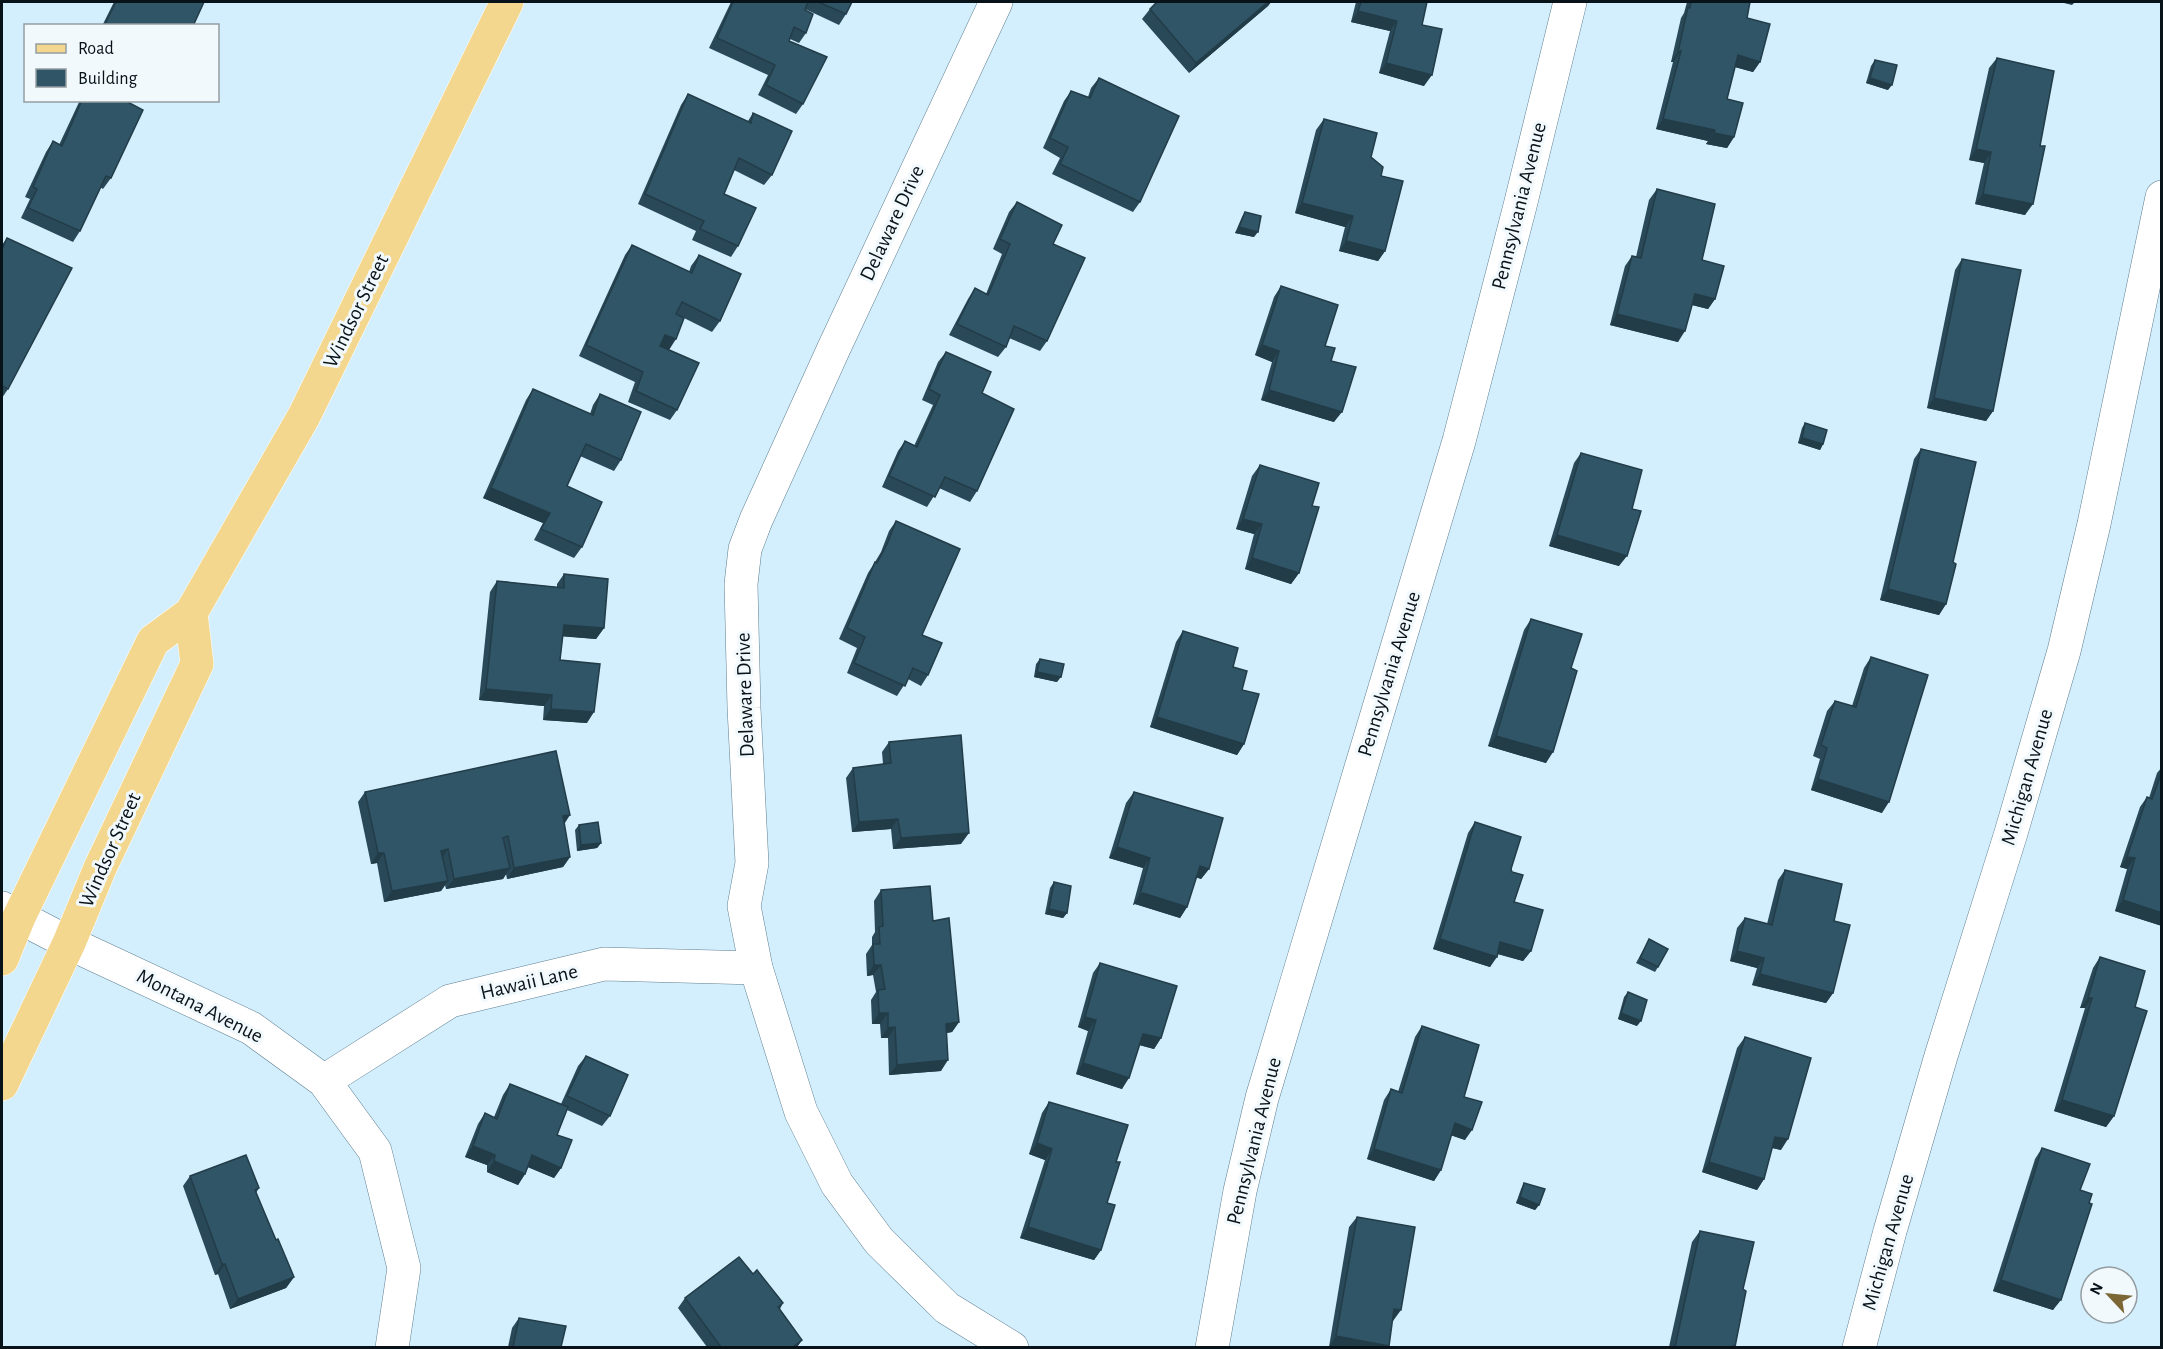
<svg xmlns="http://www.w3.org/2000/svg" width="2163" height="1349" viewBox="0 0 2163 1349" font-family="'Alegreya Sans',sans-serif">
	<style>
		.lines { fill: none; stroke-linecap: round; stroke-linejoin: round }
		.minor-casing { stroke: #5f7f8f; stroke-width: 34 }
		.primary-casing { stroke: #fff; stroke-width: 34 }
		.minor { stroke: #fff; stroke-width: 33 }
		.primary { stroke: #f3d78e; stroke-width: 33 }
		.wall { fill: #294959 }
		.shaded-wall { fill: #223c48 }
		.building { fill: #305567; stroke: #223c48; stroke-width: 1.5 }
		.labels { text-anchor: middle; dominant-baseline: central; stroke-width: 6; stroke-linejoin: round; paint-order: stroke }
		.street-label { font-size: 21px; fill: #071319; stroke: #f2f9fc }
	</style>
	<rect width="100%" height="100%" fill="#d3effe"/>
	<g class="lines">
		<defs>
			<g id="minor">
				<polyline points="996,2 834,348 756,520 745,549 741,584 744,708 752,863 744,906 756,968 801,1112 837,1184 879,1241 947,1308 1012,1348"/>
				<polyline points="2,908 69,943 251,1028 324,1081 375,1151 404,1268 392,1348"/>
				<polyline points="324,1081 450,1001 604,964 756,968"/>
				<polyline points="1212,1348 1240,1191 1262,1098 1459,441 1520,206 1570,2"/>
				<polyline points="1859,1348 1890,1231 1941,1056 2011,833 2064,651 2094,524 2162,197"/>
			</g>
			<g id="primary">
				<polyline points="2,959 19,917 153,641 191,613 304,416 507,2"/>
				<polyline points="2,1084 69,943 100,868 197,664 191,613"/>
			</g>
		</defs>
		<!-- minor casing -->
		<use href="#minor" class="minor-casing"/>
		<!-- primary casing -->
		<use href="#primary" class="primary-casing"/>
		<!-- minor -->
		<use href="#minor" class="minor"/>
		<!-- primary -->
		<use href="#primary" class="primary"/>
	</g>
	<!-- wall -->
	<g class="wall">
		<polygon points="114,2 204,2 193,26 102,26"/>
		<polygon points="731,2 852,2 846,14 839,25 805,9 806,33 799,43 790,39 789,41 803,104 796,114 758,95 768,75 709,48"/>
		<polygon points="1155,2 1271,2 1268,6 1189,73 1142,19 1150,9 1156,2"/>
		<polygon points="1356,2 1427,2 1422,25 1424,86 1379,73 1390,31 1351,22"/>
		<polygon points="1687,2 1750,2 1747,18 1760,62 1753,72 1735,67 1727,99 1734,137 1727,148 1706,144 1708,141 1656,129 1673,62 1671,62 1681,18 1684,13"/>
		<polygon points="1997,58 2040,146 2025,215 1975,204 1984,163 1969,160 1989,68"/>
		<polygon points="1875,60 1888,90 1866,83 1871,66"/>
		<polygon points="1099,78 1140,202 1133,212 1052,174 1060,158 1043,148 1064,101 1071,91 1088,97 1091,88"/>
		<polygon points="688,94 748,121 753,113 772,175 764,185 734,170 724,194 738,246 731,257 692,240 696,231 638,204 681,105"/>
		<polygon points="80,100 124,100 111,178 103,189 100,187 80,231 73,242 21,218 30,199 25,197 46,152 53,141 59,145"/>
		<polygon points="1324,119 1371,157 1381,176 1385,251 1378,261 1339,251 1345,227 1295,213 1316,130"/>
		<polygon points="1657,189 1702,260 1715,299 1708,309 1692,305 1678,342 1610,325 1625,266 1632,256 1636,257 1649,200"/>
		<polygon points="1017,202 1053,244 1047,341 1040,351 1009,338 1006,347 998,357 949,335 968,299 975,288 986,294 1002,254 993,249 1009,212"/>
		<polygon points="1245,212 1254,237 1235,233 1242,217"/>
		<polygon points="7,238 8,389 2,398 2,245"/>
		<polygon points="632,245 689,272 691,266 699,255 720,321 712,332 676,314 669,349 677,410 670,420 628,402 635,382 579,356 625,255"/>
		<polygon points="1962,259 1993,411 1986,421 1927,408 1955,270"/>
		<polygon points="1281,286 1325,346 1334,422 1261,400 1272,362 1255,355 1274,297"/>
		<polygon points="946,352 982,393 977,491 970,502 939,488 927,507 882,487 898,451 905,441 914,446 933,405 922,400 938,362"/>
		<polygon points="533,389 590,414 593,405 600,394 621,460 614,471 580,456 567,486 582,547 574,558 534,540 543,523 483,498 526,400"/>
		<polygon points="1805,423 1823,444 1820,450 1798,443 1802,428"/>
		<polygon points="1921,449 1953,562 1946,604 1939,615 1880,600 1914,459"/>
		<polygon points="1581,453 1632,509 1619,566 1549,546 1574,463"/>
		<polygon points="1260,465 1312,506 1299,573 1291,584 1245,569 1254,534 1236,529 1252,476"/>
		<polygon points="896,521 922,635 928,675 921,686 908,679 897,696 847,673 857,648 839,639 868,573 875,562 881,552 889,531"/>
		<polygon points="564,574 604,628 596,639 563,636 560,660 587,723 543,720 544,706 479,700 490,592 497,581 557,587 557,584"/>
		<polygon points="1531,619 1571,668 1546,763 1488,746 1524,630"/>
		<polygon points="1183,631 1233,667 1242,690 1244,744 1237,755 1150,727 1176,642"/>
		<polygon points="1871,657 1882,813 1811,790 1820,759 1813,756 1827,711 1835,701 1852,706 1864,668"/>
		<polygon points="1040,659 1057,682 1034,677 1036,664"/>
		<polygon points="889,742 961,844 893,849 891,829 852,832 846,778 853,768 883,764 882,752"/>
		<polygon points="2162,767 2162,926 2115,911 2127,869 2120,867 2140,807 2147,797 2149,798 2157,773"/>
		<polygon points="365,792 564,824 570,857 563,867 507,879 506,874 503,879 446,889 445,885 441,891 384,902 377,863 371,864 358,802"/>
		<polygon points="1134,792 1209,869 1201,879 1196,877 1187,907 1180,918 1135,904 1133,905 1143,868 1109,858 1126,803"/>
		<polygon points="1475,822 1514,902 1531,951 1523,961 1497,954 1490,967 1433,949 1468,833"/>
		<polygon points="579,825 601,843 597,848 577,851 575,830"/>
		<polygon points="1785,870 1834,921 1833,993 1826,1003 1752,985 1757,968 1730,961 1737,928 1745,918 1767,924 1778,880"/>
		<polygon points="1054,882 1067,913 1063,918 1045,914 1050,888"/>
		<polygon points="881,890 933,921 959,1022 952,1032 947,1033 941,1071 889,1075 888,1038 881,1038 880,1024 872,1024 871,1000 876,992 873,975 867,976 866,954 872,945 872,937 875,932 874,901"/>
		<polygon points="1649,939 1658,967 1655,972 1636,963 1646,945"/>
		<polygon points="2100,957 2114,1116 2106,1127 2054,1111 2085,1008 2080,1008 2093,968"/>
		<polygon points="1100,963 1161,1038 1154,1049 1139,1045 1122,1089 1076,1074 1088,1031 1078,1027 1093,973"/>
		<polygon points="1628,992 1637,1026 1618,1019 1624,997"/>
		<polygon points="1422,1026 1464,1097 1465,1140 1451,1135 1441,1170 1434,1181 1367,1159 1384,1100 1391,1089 1398,1092 1415,1037"/>
		<polygon points="1745,1037 1781,1150 1772,1148 1764,1179 1757,1190 1702,1172 1737,1048"/>
		<polygon points="586,1056 610,1116 602,1126 567,1110 557,1135 561,1168 554,1178 528,1167 525,1174 518,1185 487,1172 487,1165 465,1157 478,1124 485,1113 494,1117 503,1095 510,1084 561,1104 578,1066"/>
		<polygon points="1049,1102 1116,1162 1107,1203 1101,1250 1094,1260 1020,1238 1045,1160 1029,1154 1042,1113"/>
		<polygon points="2042,1148 2080,1190 2089,1203 2053,1310 1993,1291 2035,1159"/>
		<polygon points="190,1176 259,1188 256,1193 276,1240 294,1277 286,1288 230,1309 218,1274 215,1275 183,1186"/>
		<polygon points="1524,1183 1539,1205 1535,1210 1516,1203 1521,1189"/>
		<polygon points="1357,1217 1393,1321 1329,1347 1349,1227"/>
		<polygon points="1700,1231 1743,1289 1735,1347 1669,1347 1692,1242"/>
		<polygon points="753,1274 783,1303 780,1309 802,1340 797,1347 707,1347 678,1308 685,1298"/>
		<polygon points="519,1318 561,1347 508,1347 512,1328"/>
	</g>
	<!-- shaded-wall -->
	<g class="shaded-wall">
		<polygon points="1268,2 1271,2 1268,6 1189,73 1196,63"/>
		<polygon points="2060,2 2075,2 2072,5"/>
		<polygon points="1358,11 1397,21 1390,31 1351,22"/>
		<polygon points="1681,51 1673,62 1671,62 1678,52"/>
		<polygon points="1738,55 1760,62 1753,72 1731,66"/>
		<polygon points="1386,63 1432,75 1424,86 1379,73"/>
		<polygon points="1870,78 1892,85 1888,90 1866,83"/>
		<polygon points="1663,119 1715,130 1708,141 1656,129"/>
		<polygon points="1714,133 1734,137 1727,148 1706,144"/>
		<polygon points="1976,149 1991,152 1984,163 1969,160"/>
		<polygon points="1983,194 2033,204 2025,215 1975,204"/>
		<polygon points="1302,203 1353,216 1345,227 1295,213"/>
		<polygon points="1239,227 1258,232 1254,237 1235,233"/>
		<polygon points="1346,241 1385,251 1378,261 1339,251"/>
		<polygon points="1695,294 1715,299 1708,309 1688,304"/>
		<polygon points="1617,314 1685,331 1678,342 1610,325"/>
		<polygon points="665,335 676,339 669,350 658,346"/>
		<polygon points="1262,345 1279,351 1272,362 1255,355"/>
		<polygon points="1269,390 1342,412 1334,422 1261,400"/>
		<polygon points="1934,398 1993,411 1986,421 1927,408"/>
		<polygon points="1802,438 1823,444 1820,450 1798,443"/>
		<polygon points="491,488 550,513 543,523 483,498"/>
		<polygon points="1243,519 1262,524 1254,534 1236,529"/>
		<polygon points="1557,535 1627,556 1619,566 1549,546"/>
		<polygon points="1252,558 1299,573 1291,584 1245,569"/>
		<polygon points="1888,589 1946,604 1939,615 1880,600"/>
		<polygon points="564,625 604,628 596,639 557,636"/>
		<polygon points="1037,672 1061,677 1057,682 1034,677"/>
		<polygon points="486,689 552,695 544,706 479,700"/>
		<polygon points="551,709 594,712 587,723 543,720"/>
		<polygon points="1157,717 1244,744 1237,755 1150,727"/>
		<polygon points="1496,736 1553,752 1546,763 1488,746"/>
		<polygon points="1818,779 1889,802 1882,813 1811,790"/>
		<polygon points="570,815 563,826 563,816"/>
		<polygon points="898,819 891,829 852,832 859,822"/>
		<polygon points="969,833 961,844 893,849 901,838"/>
		<polygon points="601,843 597,848 577,851 581,845"/>
		<polygon points="1117,847 1150,858 1143,868 1109,858"/>
		<polygon points="448,849 441,860 441,851"/>
		<polygon points="378,853 384,853 377,863 371,864"/>
		<polygon points="570,857 563,867 507,879 514,868"/>
		<polygon points="2127,857 2135,858 2127,869 2120,867"/>
		<polygon points="1200,866 1209,869 1201,879 1192,876"/>
		<polygon points="510,868 503,879 446,889 454,879"/>
		<polygon points="448,881 441,891 384,902 392,891"/>
		<polygon points="1143,893 1187,907 1180,918 1135,904 1133,905 1140,894"/>
		<polygon points="2123,900 2162,913 2162,926 2115,911"/>
		<polygon points="1049,909 1067,913 1063,918 1045,914"/>
		<polygon points="1440,939 1497,957 1490,967 1433,949"/>
		<polygon points="1500,942 1531,951 1523,961 1492,952"/>
		<polygon points="1737,951 1764,958 1757,968 1730,961"/>
		<polygon points="874,965 881,965 873,975 867,976"/>
		<polygon points="1760,974 1833,993 1826,1003 1752,985"/>
		<polygon points="2088,998 2092,998 2085,1008 2080,1008"/>
		<polygon points="879,1013 888,1013 880,1024 872,1024"/>
		<polygon points="1621,1013 1641,1021 1637,1026 1618,1019"/>
		<polygon points="1085,1017 1096,1020 1088,1031 1078,1027"/>
		<polygon points="959,1022 952,1032 939,1034 946,1024"/>
		<polygon points="895,1027 888,1038 881,1038 888,1028"/>
		<polygon points="1143,1034 1161,1038 1154,1049 1136,1044"/>
		<polygon points="948,1060 941,1071 889,1075 897,1065"/>
		<polygon points="1083,1063 1129,1078 1122,1089 1076,1074"/>
		<polygon points="2062,1100 2114,1116 2106,1127 2054,1111"/>
		<polygon points="1455,1123 1472,1130 1465,1140 1447,1134"/>
		<polygon points="1775,1137 1788,1139 1781,1150 1768,1147"/>
		<polygon points="1037,1143 1052,1149 1045,1160 1029,1154"/>
		<polygon points="473,1146 495,1155 487,1165 465,1157"/>
		<polygon points="1374,1149 1441,1170 1434,1181 1367,1159"/>
		<polygon points="532,1155 561,1168 554,1178 525,1166"/>
		<polygon points="494,1161 525,1174 518,1185 487,1172"/>
		<polygon points="1709,1162 1764,1179 1757,1190 1702,1172"/>
		<polygon points="1520,1197 1539,1205 1535,1210 1516,1203"/>
		<polygon points="1028,1227 1101,1250 1094,1260 1020,1238"/>
		<polygon points="222,1264 225,1264 218,1274 215,1275"/>
		<polygon points="294,1277 286,1288 230,1309 238,1299"/>
		<polygon points="2001,1280 2061,1300 2053,1310 1993,1291"/>
		<polygon points="1394,1309 1401,1310 1393,1321 1387,1320"/>
		<polygon points="1336,1336 1389,1346 1387,1347 1329,1347"/>
		<polygon points="802,1340 797,1347 793,1347"/>
	</g>
	<!-- building -->
	<g class="building">
		<polygon points="116,2 204,2 193,26 104,26"/>
		<polygon points="733,2 808,2 805,10 813,14 806,33 794,27 789,41 827,57 803,104 766,85 775,65 717,38"/>
		<polygon points="818,2 852,2 846,14"/>
		<polygon points="1157,2 1268,2 1196,63 1150,9"/>
		<polygon points="1361,2 1427,2 1422,25 1442,29 1432,75 1386,63 1397,21 1358,11"/>
		<polygon points="1691,2 1750,2 1747,18 1770,24 1760,62 1738,55 1727,99 1743,103 1734,137 1714,133 1715,130 1663,119 1681,51 1678,52 1688,7 1690,8"/>
		<polygon points="1997,58 2054,71 2040,146 2045,146 2033,204 1983,194 1991,152 1976,149"/>
		<polygon points="1875,60 1897,65 1892,85 1870,78"/>
		<polygon points="1099,78 1179,116 1140,202 1060,164 1068,147 1050,138 1071,91 1090,98"/>
		<polygon points="688,94 751,123 753,113 792,131 772,175 739,158 724,194 756,208 738,246 700,229 704,221 645,194"/>
		<polygon points="82,100 124,100 143,110 111,178 106,176 80,231 28,208 37,189 33,187 53,141 62,146"/>
		<polygon points="1324,119 1377,133 1371,157 1383,167 1381,176 1403,181 1385,251 1346,241 1353,216 1302,203"/>
		<polygon points="1657,189 1715,204 1702,260 1724,266 1715,299 1695,294 1685,331 1617,314 1632,256 1641,258"/>
		<polygon points="1017,202 1062,225 1053,244 1085,258 1047,341 1014,326 1006,347 957,324 975,288 988,295 1010,244 1000,239"/>
		<polygon points="1245,212 1261,216 1258,232 1239,227"/>
		<polygon points="7,238 72,268 8,389 2,386 2,249"/>
		<polygon points="632,245 692,273 699,255 741,274 720,321 682,302 676,314 684,318 676,339 665,335 660,346 699,363 677,410 636,391 643,372 586,345"/>
		<polygon points="1962,259 2021,270 1993,411 1934,398"/>
		<polygon points="1281,286 1338,305 1325,346 1335,348 1331,361 1356,367 1342,412 1269,390 1279,351 1262,345"/>
		<polygon points="946,352 991,372 982,393 1014,409 977,491 945,477 935,497 889,476 905,441 917,447 940,395 929,389"/>
		<polygon points="533,389 593,415 600,394 641,412 621,460 586,444 567,486 602,502 582,547 541,529 550,513 491,488"/>
		<polygon points="1805,423 1827,430 1823,444 1802,438"/>
		<polygon points="1921,449 1976,462 1953,562 1956,564 1946,604 1888,589"/>
		<polygon points="1581,453 1642,470 1632,509 1641,511 1627,556 1557,535"/>
		<polygon points="1260,465 1319,483 1312,506 1319,507 1299,573 1252,558 1262,524 1243,519"/>
		<polygon points="896,521 960,549 922,635 942,643 928,675 913,668 905,686 854,663 865,637 847,628 875,562 877,563 888,542"/>
		<polygon points="564,574 608,579 604,628 564,625 560,660 600,664 594,712 551,709 552,695 486,689 497,581 564,588"/>
		<polygon points="1531,619 1582,634 1571,668 1577,671 1553,752 1496,736"/>
		<polygon points="1183,631 1238,648 1233,667 1247,671 1242,690 1259,694 1244,744 1157,717"/>
		<polygon points="1871,657 1928,675 1889,802 1818,779 1827,748 1821,745 1835,701 1856,707"/>
		<polygon points="1040,659 1064,664 1061,677 1037,672"/>
		<polygon points="961,735 969,833 901,838 898,819 859,822 853,768 891,763 889,742"/>
		<polygon points="556,751 570,815 563,816 570,857 514,868 508,836 503,838 510,868 454,879 448,849 441,851 448,881 392,891 384,853 378,853 365,792"/>
		<polygon points="2162,771 2162,913 2123,900 2135,858 2127,857 2147,797 2152,799"/>
		<polygon points="1134,792 1223,818 1209,869 1200,866 1187,907 1143,893 1140,894 1150,858 1117,847"/>
		<polygon points="598,822 601,843 581,845 579,825"/>
		<polygon points="1475,822 1521,837 1511,869 1512,872 1523,875 1514,902 1543,910 1531,951 1500,942 1497,957 1440,939"/>
		<polygon points="1785,870 1842,884 1834,921 1850,925 1833,993 1760,974 1764,958 1737,951 1745,918 1772,925"/>
		<polygon points="1054,882 1071,886 1067,913 1049,909"/>
		<polygon points="930,886 933,921 949,918 959,1022 946,1024 948,1060 897,1065 895,1027 888,1028 888,1013 879,1013 878,990 885,989 881,965 874,965 873,944 880,944 879,927 883,926 881,890"/>
		<polygon points="1649,939 1668,949 1658,967 1640,958"/>
		<polygon points="2100,957 2145,971 2135,1007 2147,1011 2114,1116 2062,1100 2092,998 2088,998"/>
		<polygon points="1100,963 1177,986 1161,1038 1143,1034 1129,1078 1083,1063 1096,1020 1085,1017"/>
		<polygon points="1628,992 1647,1000 1641,1021 1621,1013"/>
		<polygon points="1422,1026 1479,1045 1464,1097 1482,1102 1472,1130 1455,1123 1441,1170 1374,1149 1391,1089 1402,1093"/>
		<polygon points="1745,1037 1811,1058 1788,1139 1775,1137 1764,1179 1709,1162"/>
		<polygon points="586,1056 628,1075 610,1116 567,1096"/>
		<polygon points="510,1084 568,1107 557,1135 572,1140 561,1168 532,1155 525,1174 494,1161 495,1155 473,1146 485,1113 497,1119"/>
		<polygon points="1049,1102 1128,1125 1116,1162 1120,1162 1107,1203 1115,1205 1101,1250 1028,1227 1052,1149 1037,1143"/>
		<polygon points="2042,1148 2090,1164 2080,1190 2092,1194 2089,1203 2092,1204 2061,1300 2001,1280"/>
		<polygon points="246,1155 259,1188 255,1190 276,1240 278,1239 294,1277 238,1299 225,1264 222,1264 190,1176"/>
		<polygon points="1524,1183 1545,1189 1539,1205 1520,1197"/>
		<polygon points="1357,1217 1415,1227 1401,1310 1394,1309 1389,1346 1336,1336"/>
		<polygon points="1700,1231 1754,1242 1743,1289 1746,1291 1735,1347 1733,1346 1733,1347 1675,1347"/>
		<polygon points="739,1257 753,1274 757,1270 783,1303 778,1307 802,1340 793,1347 720,1347 721,1347 685,1298"/>
		<polygon points="519,1318 566,1326 561,1347 513,1347"/>
	</g>
	<g class="labels">
		<!-- street labels -->
		<g class="street-label">
			<text transform="translate(1519 206) rotate(-76)">Pennsylvania Avenue</text>
			<text transform="translate(892 223) rotate(-65)">Delaware Drive</text>
			<text transform="translate(356 311) rotate(-64)">Windsor Street</text>
			<text transform="translate(1389 674) rotate(-73)">Pennsylvania Avenue</text>
			<text transform="translate(745 695) rotate(-92)">Delaware Drive</text>
			<text transform="translate(2027 777) rotate(-74)">Michigan Avenue</text>
			<text transform="translate(110 850) rotate(-66)">Windsor Street</text>
			<text transform="translate(529 982) rotate(-13)">Hawaii Lane</text>
			<text transform="translate(200 1006) rotate(27)">Montana Avenue</text>
			<text transform="translate(1254 1141) rotate(-76)">Pennsylvania Avenue</text>
			<text transform="translate(1888 1242) rotate(-74)">Michigan Avenue</text>
		</g>
	</g>
	<!-- border -->
	<rect width="2163" height="1349" fill="none" stroke="#071319" stroke-width="6"/>
	<!-- legend -->
	<rect x="24" y="24" width="195" height="78" fill="#f2f9fc" stroke="#949da1" stroke-width="1.5"/>
	<rect x="36" y="44" width="30" height="9" fill="#f3d78e" stroke="#949da1" stroke-width="1.5"/>
	<text x="78" y="54" font-size="18" fill="#071319">Road</text>
	<rect x="36" y="69" width="30" height="18" fill="#305567" stroke="#949da1" stroke-width="1.5"/>
	<text x="78" y="84" font-size="18" fill="#071319">Building</text>
	<!-- north arrow -->
	<g transform="translate(2109 1295) rotate(296)"><circle r="28" fill="#f2f9fc" stroke="#949da1" stroke-width="1.5"/>
	<path d="M0-4.5L10 22L0 15L-10 22Z" fill="#7b6635"/>
	<text y="-9" font-size="16" font-weight="bold" text-anchor="middle" fill="#071319">N</text>
	</g>
</svg>
